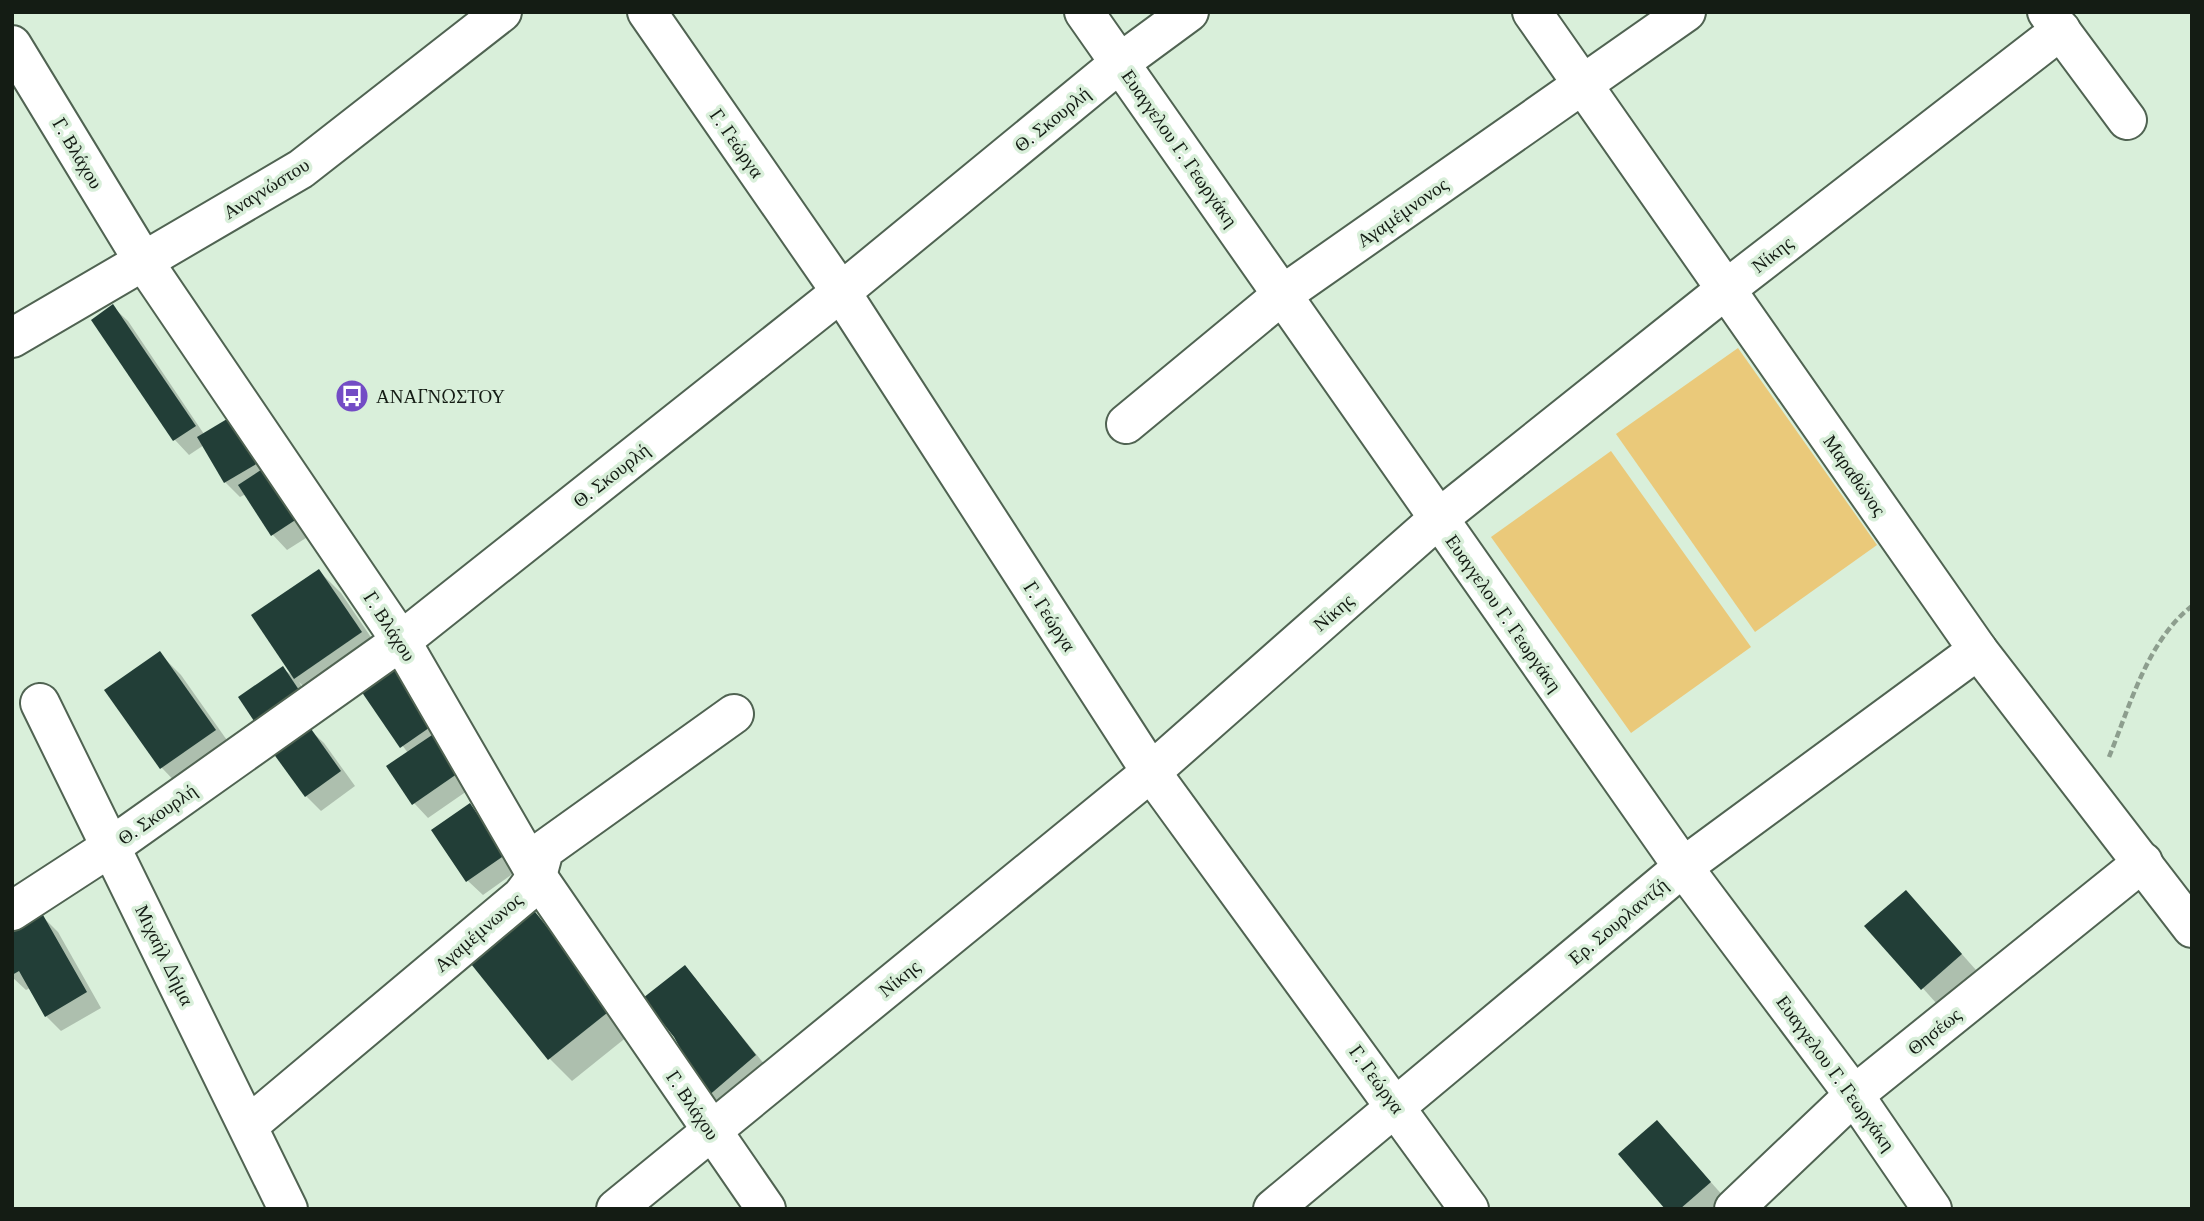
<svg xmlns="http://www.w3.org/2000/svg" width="2204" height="1221" viewBox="0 0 2204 1221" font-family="Lora,serif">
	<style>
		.green { fill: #eac97a }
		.shadow { fill: #0003 }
		.building { fill: #223e37 }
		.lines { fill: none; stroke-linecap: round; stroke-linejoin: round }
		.street-casing { stroke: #506352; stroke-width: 42 }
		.secondary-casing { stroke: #506352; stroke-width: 42 }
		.path { stroke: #8d9e8e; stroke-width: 4.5; stroke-dasharray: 7 3.5; stroke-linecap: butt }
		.street { stroke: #fff; stroke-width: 38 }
		.secondary { stroke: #fff; stroke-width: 38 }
		.labels { text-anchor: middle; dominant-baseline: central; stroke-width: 7; stroke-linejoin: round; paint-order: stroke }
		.street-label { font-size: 19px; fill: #141c14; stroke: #d9efda }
		.poi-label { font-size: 19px; fill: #141c14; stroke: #d9efda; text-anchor: start }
	</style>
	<rect width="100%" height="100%" fill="#d9efda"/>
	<!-- green -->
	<g class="green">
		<polygon points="1738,348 1877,545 1755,632 1616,434"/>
		<polygon points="1611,451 1751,647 1631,733 1491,537"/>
	</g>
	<!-- shadow -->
	<g class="shadow">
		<polygon points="113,307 128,321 204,434 251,430 317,531 287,550 273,535 246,494 240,497 225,482 204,445 189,455 175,440"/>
		<polygon points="319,571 341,593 383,655 317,700 299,682 313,705 270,734 255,720 283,669 296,678 253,616"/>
		<polygon points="159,653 181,675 236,753 183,790 162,768 106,690"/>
		<polygon points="361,689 452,737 480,782 428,818 414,803 408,753"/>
		<polygon points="309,729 324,743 355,786 321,811 306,796"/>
		<polygon points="470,805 489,831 525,865 483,895 468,881"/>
		<polygon points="1920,907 1976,970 1937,1004 1867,926"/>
		<polygon points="532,910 554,932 633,1032 572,1081 550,1059 470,959"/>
		<polygon points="43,917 58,932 101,1008 61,1031 46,1016 30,988 26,990 12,977 12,935"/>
		<polygon points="685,967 770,1071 723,1110 708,1096"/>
		<polygon points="1657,1122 1725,1198 1712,1209 1667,1209"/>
	</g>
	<!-- building -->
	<g class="building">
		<polygon points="113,304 196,426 173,441 91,320"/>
		<polygon points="237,413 263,460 224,483 197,437"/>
		<polygon points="270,464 303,515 271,536 238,485"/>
		<polygon points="319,569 362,632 294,679 251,615"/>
		<polygon points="160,651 216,730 160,769 104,690"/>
		<polygon points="398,661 439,721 400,748 359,688"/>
		<polygon points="283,666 299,690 254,721 238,697"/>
		<polygon points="309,726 341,771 305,797 273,753"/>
		<polygon points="441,729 467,767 412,805 386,766"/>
		<polygon points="470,803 488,830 495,825 512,850 466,882 431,830"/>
		<polygon points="1906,890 1962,954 1921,990 1864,926"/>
		<polygon points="532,908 612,1009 548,1060 467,959"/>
		<polygon points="43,915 87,992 45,1017 19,971 12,975 12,933"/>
		<polygon points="685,965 756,1055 707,1097 674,1037 643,998"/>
		<polygon points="1657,1120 1711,1182 1680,1209 1665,1209 1618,1154"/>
	</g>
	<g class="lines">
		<defs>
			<g id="street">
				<polyline points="1084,12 1683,867 1854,1095 1932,1209"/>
				<polyline points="1532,12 1978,650 2192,928"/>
				<polyline points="2047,12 2127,120"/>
				<polyline points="12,338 301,169 502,12"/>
				<polyline points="1126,424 1282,295 1686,12"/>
				<polyline points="40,703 288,1209"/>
				<polyline points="12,911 112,846 401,641 841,292 1121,62 1189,12"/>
				<polyline points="249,1125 522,896 537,876 544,850 734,714"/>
				<polyline points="616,1209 1151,772 1438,519 1725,290 2061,30"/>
				<polyline points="1273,1209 1683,867 1978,650"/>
				<polyline points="1734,1209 1854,1095 2143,862"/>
			</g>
			<g id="secondary">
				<polyline points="647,12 841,292 1151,772 1469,1209"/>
				<polyline points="12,45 144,262 401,641 537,876 766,1209"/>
			</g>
		</defs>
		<!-- street casing -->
		<use href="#street" class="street-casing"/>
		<!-- secondary casing -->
		<use href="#secondary" class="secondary-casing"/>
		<!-- path -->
		<path class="path" d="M2109 757C2130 706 2147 641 2192 606"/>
		<!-- street -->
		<use href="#street" class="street"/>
		<!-- secondary -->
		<use href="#secondary" class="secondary"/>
	</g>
	<!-- icons -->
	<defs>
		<symbol id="bus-disc" viewBox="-11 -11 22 22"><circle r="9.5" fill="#734cc5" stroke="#d9efda"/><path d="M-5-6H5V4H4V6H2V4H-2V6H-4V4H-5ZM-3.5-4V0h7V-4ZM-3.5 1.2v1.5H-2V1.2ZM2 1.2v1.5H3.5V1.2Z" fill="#fff"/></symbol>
	</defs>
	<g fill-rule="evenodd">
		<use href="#bus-disc" x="333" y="377" width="38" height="38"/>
	</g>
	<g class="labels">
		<!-- street labels -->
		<g class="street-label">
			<text transform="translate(1052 119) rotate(-39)">Θ. Σκουρλή</text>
			<text transform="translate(737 143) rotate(55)">Γ. Γεώργα</text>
			<text transform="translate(1180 148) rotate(55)">Ευαγγελου Γ. Γεωργάκη</text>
			<text transform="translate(78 153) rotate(59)">Γ. Βλάχου</text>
			<text transform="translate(266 188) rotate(-32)">Αναγνώστου</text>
			<text transform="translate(1402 212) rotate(-35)">Αγαμέμνονος</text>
			<text transform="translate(1772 254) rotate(-38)">Νίκης</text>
			<text transform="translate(611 475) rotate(-38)">Θ. Σκουρλή</text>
			<text transform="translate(1855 475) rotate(55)">Μαραθώνος</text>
			<text transform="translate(1333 612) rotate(-41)">Νίκης</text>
			<text transform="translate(1504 613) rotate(55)">Ευαγγελου Γ. Γεωργάκη</text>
			<text transform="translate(1050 616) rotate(57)">Γ. Γεώργα</text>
			<text transform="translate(390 626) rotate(57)">Γ. Βλάχου</text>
			<text transform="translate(157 814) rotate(-35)">Θ. Σκουρλή</text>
			<text transform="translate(1618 921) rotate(-40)">Ερ. Σουρλαντζή</text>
			<text transform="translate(478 932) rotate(-41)">Αγαμέμνωνος</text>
			<text transform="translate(165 955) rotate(64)">Μιχαήλ Δήμα</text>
			<text transform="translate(899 978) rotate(-39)">Νίκης</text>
			<text transform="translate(1934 1031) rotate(-39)">Θησέως</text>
			<text transform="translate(1836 1073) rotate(54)">Ευαγγελου Γ. Γεωργάκη</text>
			<text transform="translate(1377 1079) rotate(54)">Γ. Γεώργα</text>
			<text transform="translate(693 1105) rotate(56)">Γ. Βλάχου</text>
		</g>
		<!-- poi labels -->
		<g class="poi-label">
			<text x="376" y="396">ΑΝΑΓΝΩΣΤΟΥ</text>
		</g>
	</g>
	<!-- border -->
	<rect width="2204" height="1221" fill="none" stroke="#141c14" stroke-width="28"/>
</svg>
